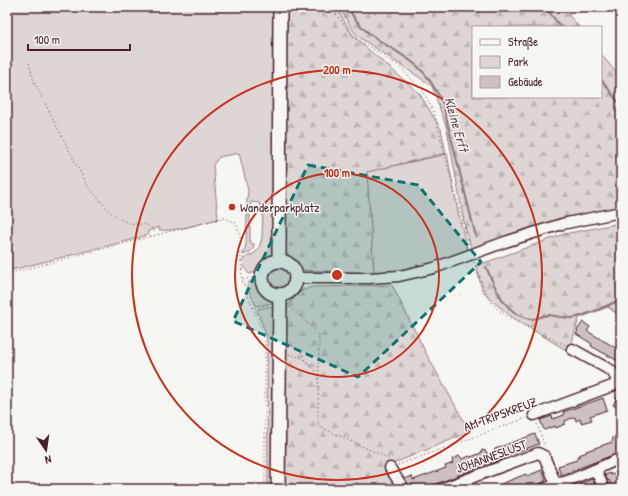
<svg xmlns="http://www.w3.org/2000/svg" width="628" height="496" viewBox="0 0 628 496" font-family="'Patrick Hand',sans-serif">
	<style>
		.green { fill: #ddd6d5; stroke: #947a80 }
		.forest { fill: url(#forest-firs); stroke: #947a80 }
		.park { fill: url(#park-crowns); stroke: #947a80 }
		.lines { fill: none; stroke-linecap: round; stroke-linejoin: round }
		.stream { stroke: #8e747a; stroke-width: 2 }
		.building { fill: #ccc1c0; stroke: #4a1f2b }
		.minor-casing { stroke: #4a1f2b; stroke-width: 13 }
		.major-casing { stroke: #4a1f2b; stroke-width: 16 }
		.path { stroke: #4a1f2b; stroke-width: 1; stroke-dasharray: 1 3; stroke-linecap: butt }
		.minor { stroke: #f6f6f2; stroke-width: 10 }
		.major { stroke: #f6f6f2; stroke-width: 13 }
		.marked { fill: #0f766e; fill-opacity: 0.2; stroke: #0f766e; stroke-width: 3; stroke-dasharray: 8 5; stroke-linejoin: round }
		.ring { fill: none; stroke: #c8321e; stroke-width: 2 }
		.poi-dot { fill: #c8321e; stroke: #f6f6f2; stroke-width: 1.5 }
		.labels { text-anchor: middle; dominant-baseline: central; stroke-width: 3; stroke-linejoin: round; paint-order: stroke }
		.poi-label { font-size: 13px; fill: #4a1f2b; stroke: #f6f6f2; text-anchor: start }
		.street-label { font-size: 13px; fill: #4a1f2b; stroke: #f6f6f2 }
		.water-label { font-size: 14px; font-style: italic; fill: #6c4a52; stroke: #f6f6f2 }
		.centre { fill: #c8321e; stroke: #f6f6f2; stroke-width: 2 }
		.ring-label { font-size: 12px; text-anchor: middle; font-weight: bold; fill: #c8321e; stroke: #f6f6f2; stroke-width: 3; stroke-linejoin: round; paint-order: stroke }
	</style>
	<defs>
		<pattern id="forest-firs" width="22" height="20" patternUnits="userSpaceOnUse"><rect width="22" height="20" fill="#ddd6d5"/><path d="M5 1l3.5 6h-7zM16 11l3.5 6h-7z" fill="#bfb7b7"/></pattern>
		<pattern id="park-crowns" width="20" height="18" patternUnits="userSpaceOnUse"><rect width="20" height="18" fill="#ddd6d5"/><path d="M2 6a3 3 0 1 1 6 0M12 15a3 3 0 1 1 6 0" fill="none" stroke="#bfb7b7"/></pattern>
	</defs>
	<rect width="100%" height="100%" fill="#f6f6f2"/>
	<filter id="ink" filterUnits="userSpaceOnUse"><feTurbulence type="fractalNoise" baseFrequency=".025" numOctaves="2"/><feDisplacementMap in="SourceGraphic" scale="8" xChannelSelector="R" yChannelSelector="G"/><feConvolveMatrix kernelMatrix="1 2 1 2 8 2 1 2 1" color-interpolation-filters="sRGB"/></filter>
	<g filter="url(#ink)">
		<!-- green -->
		<g class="green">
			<path d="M7 7H276L273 252C269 260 259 272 250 274 244 271 244 265 243 259L255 253 259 248 262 238 263 211 259 203 251 202 249 212 246 211 248 190 239 153 219 157 213 165 218 219C201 223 177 232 159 230V227L148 231V234L147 235 131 240 7 271Z"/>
			<polygon points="447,154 458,212 468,252 434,264 399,272 374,273 366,172"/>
			<path d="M247 215H250V243L254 244C254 251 249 253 243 255L246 245Z"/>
			<circle cx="279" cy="278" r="15"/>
			<path d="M253 280 256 281C262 287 269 295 273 303L256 306 247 287 249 282Z"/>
			<polygon points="273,306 275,336 275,489 268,489 267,337 257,311 258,309"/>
		</g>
		<!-- forest -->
		<g class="forest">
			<polygon points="282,7 336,7 354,37 419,93 441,129 446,153 367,172 374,273 299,270 288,257 285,252"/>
			<polygon points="339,7 562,7 579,27 473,27 473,97 601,97 601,54 621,79 621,207 561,218 472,250 465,227 447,129 432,86 356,35"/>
			<polygon points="621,223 621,317 608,307 579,318 569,352 512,317 495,303 482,290 476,266 564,234"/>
			<polygon points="392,285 427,355 470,432 387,466 402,489 282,489 284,309 301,291 312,287"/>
		</g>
		<!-- park -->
		<polygon class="park" points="621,300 621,317 608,306"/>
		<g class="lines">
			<!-- stream -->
			<g class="stream">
				<path d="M348 7C361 37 394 46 417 66 428 75 435 89 442 101L476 237"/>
				<polyline points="545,7 561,27"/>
				<polyline points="601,79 621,106"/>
				<path d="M486 267C496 289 504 314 530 319 536 320 542 315 548 315 556 316 564 318 572 318 587 316 607 306 621 299"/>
			</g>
		</g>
		<!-- building -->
		<g class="building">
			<polygon points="583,322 590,327 587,331 621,351 621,356 618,361 591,346 592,344 589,342 576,334 578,331 577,330"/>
			<polygon points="621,390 621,409 613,405"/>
			<polygon points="603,398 607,410 590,416 592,420 581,423 580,419 576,421 575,417 565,421 565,424 556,428 555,426 544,430 540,420 552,416 553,419 564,415 563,412"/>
			<polygon points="535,434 539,444 506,456 504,459 490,463 423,489 416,489 415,485 410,487 405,479 412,476 413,480 446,468 445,466 453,463 452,459 460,456 462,459 470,456 471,457 481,453 482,450 486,451 490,460 495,449"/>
			<polygon points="616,435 621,436 621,452 561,475 558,466 577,460 576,458 580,456 579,455 587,452 586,451 612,442 613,438"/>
			<polygon points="542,470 546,480 544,481 544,482 527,489 503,489 501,484 526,474 527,476"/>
			<polygon points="610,473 611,475 616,473 621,475 621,489 613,489 609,480 608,481 605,475"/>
			<polygon points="592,479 596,489 582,489 580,484"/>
		</g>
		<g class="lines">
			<defs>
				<g id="minor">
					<polyline points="297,278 369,278 399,276 434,268 505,242 562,224 621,212"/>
					<polyline points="572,349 612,371 618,382 621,383"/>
					<polyline points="534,415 612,386 618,382"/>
					<polyline points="390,468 404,489"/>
					<polyline points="594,470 621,458"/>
					<polyline points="441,489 538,453 544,456 556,484 565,482 594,470 599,477 604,489"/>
					<polyline points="544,489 556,484"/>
				</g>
				<g id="major">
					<polyline points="279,260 280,7"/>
					<circle cx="279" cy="278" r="17"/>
					<polyline points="278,489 280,295"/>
				</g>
			</defs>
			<!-- minor casing -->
			<use href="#minor" class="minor-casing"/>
			<!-- major casing -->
			<use href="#major" class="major-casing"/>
			<!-- path -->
			<g class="path">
				<polyline points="332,7 335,13 353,36 400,67 423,91 434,113 469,246"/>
				<polyline points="29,63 34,82 87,185 109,211 118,218 128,223 147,225 153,229 155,234"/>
				<path d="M474 262C479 275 485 295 494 305 511 323 542 334 565 345"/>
				<polyline points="7,274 218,219 225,218 235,222 240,234 242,280 265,338 265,489"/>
				<polyline points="243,280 262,275"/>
				<polyline points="291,300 305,287"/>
				<polyline points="290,307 319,334 318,426 390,459"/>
				<polyline points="255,308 269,305"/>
				<polyline points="289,354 303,358 318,373"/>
				<polyline points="537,424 545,447"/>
				<polyline points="398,465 526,418"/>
			</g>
			<!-- minor -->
			<use href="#minor" class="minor"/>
			<!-- major -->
			<use href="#major" class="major"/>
		</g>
	</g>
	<!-- marked area -->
	<path class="marked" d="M308 165 418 185 481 262 358 377 233 321Z"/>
	<!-- distance rings -->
	<g class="ring">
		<circle cx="337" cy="275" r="102"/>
		<circle cx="337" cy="275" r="205"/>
	</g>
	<!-- markers -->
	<circle class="poi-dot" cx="232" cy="207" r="4"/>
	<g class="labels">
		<!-- poi labels -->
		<g class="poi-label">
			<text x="240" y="207">Wanderparkplatz</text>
		</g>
		<!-- street labels -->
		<g class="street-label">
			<text transform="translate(500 414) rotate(-20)">AM TRIPSKREUZ</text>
			<text transform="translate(491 456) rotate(-20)">JOHANNESLUST</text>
		</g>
		<!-- water labels -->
		<g class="water-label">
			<text transform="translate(457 124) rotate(74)">Kleine Erft</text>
		</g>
	</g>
	<circle cx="337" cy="275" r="6" class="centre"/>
	<g class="ring-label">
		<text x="337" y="74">200 m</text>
		<text x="337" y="177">100 m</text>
	</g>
	<!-- margin -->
	<rect width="628" height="496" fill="none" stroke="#f6f6f2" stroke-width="24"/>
	<rect x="12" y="12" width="604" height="472" fill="none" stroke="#4a1f2b" stroke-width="1.5" filter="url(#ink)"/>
	<!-- legend -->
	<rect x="472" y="26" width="130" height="72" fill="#f6f6f2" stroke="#b1a0a2"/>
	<rect x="480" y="39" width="20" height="6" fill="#f6f6f2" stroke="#b1a0a2"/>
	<text x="508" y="46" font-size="12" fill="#4a1f2b">Straße</text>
	<rect x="480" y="56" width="20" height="12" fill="#ddd6d5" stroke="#b1a0a2"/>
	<text x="508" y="66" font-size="12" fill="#4a1f2b">Park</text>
	<rect x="480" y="76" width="20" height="12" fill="#ccc1c0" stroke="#b1a0a2"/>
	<text x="508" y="86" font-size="12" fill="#4a1f2b">Gebäude</text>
	<!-- north arrow -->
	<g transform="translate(46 450) rotate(167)" stroke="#f6f6f2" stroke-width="3" paint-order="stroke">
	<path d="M0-3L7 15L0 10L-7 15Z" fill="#4a1f2b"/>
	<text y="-6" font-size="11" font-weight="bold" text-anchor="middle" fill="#4a1f2b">N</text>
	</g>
	<!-- scale -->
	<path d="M28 44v6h102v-6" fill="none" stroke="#4a1f2b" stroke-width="2"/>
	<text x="34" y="44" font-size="12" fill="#4a1f2b" stroke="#f6f6f2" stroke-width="3" paint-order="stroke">100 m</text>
</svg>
